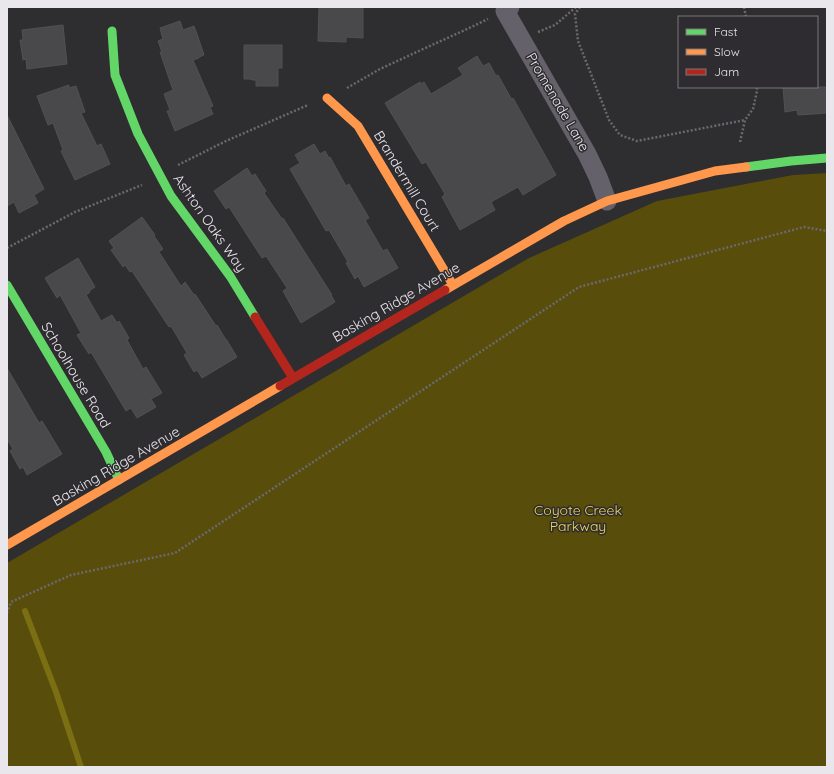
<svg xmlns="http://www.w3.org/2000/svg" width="834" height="774" viewBox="0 0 834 774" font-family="Quicksand,sans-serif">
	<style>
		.green { fill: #584d0b }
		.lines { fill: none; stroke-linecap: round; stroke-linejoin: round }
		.stream { stroke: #7c6e12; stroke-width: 6 }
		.building { fill: #49484a; stroke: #515152 }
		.path { stroke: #6b696e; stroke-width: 2.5; stroke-dasharray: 2 2; stroke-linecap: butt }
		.street { stroke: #65616a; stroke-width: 19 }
		.fast { stroke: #63d668; stroke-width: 9 }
		.slow { stroke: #ff974d; stroke-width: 9 }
		.jam { stroke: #b3261e; stroke-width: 9 }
		.labels { text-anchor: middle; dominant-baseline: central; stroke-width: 3; stroke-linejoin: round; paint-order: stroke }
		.street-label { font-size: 14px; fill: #e9e7eb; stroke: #2e2c30 }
		.park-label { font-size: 14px; fill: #ecd75f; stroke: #2e2c30 }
	</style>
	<rect width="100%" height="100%" fill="#2e2d2f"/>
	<!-- green -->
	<polygon class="green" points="827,173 827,767 7,767 7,563 529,258 657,201 793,175"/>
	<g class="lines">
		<!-- stream -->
		<polyline class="stream" points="25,611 56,692 81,767"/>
	</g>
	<!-- building -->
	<g class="building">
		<polygon points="319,7 363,7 363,38 346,37 346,42 318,41"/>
		<polygon points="180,21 183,30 194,26 197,34 204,55 199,57 199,58 193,60 213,106 210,107 213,114 175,131 167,111 170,110 164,94 173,90 160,52 162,52 158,41 163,39 160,28"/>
		<polygon points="63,25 67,64 27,69 26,59 23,60 20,40 23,40 22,30"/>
		<polygon points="244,45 282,45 282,68 278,68 278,86 256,86 256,80 252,80 251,79 244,79"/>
		<polygon points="477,56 483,66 489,63 496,76 498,75 512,100 513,98 556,175 523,195 518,187 491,202 495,210 460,230 442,197 445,194 426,162 422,164 385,103 420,82 421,84 424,82 431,94 463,75 458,68"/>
		<polygon points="69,85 69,88 76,86 85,112 81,113 97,146 101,144 110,164 75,180 61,151 63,150 53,123 48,125 37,96"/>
		<polygon points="783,87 827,87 827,113 798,115 797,110 785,112"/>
		<polygon points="7,115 44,189 34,195 38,203 19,213 14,202 7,206"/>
		<polygon points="314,144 320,154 325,151 329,158 330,157 346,186 349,184 369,218 365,220 383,251 387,249 398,268 364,287 358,276 355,279 346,263 348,262 329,230 326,231 290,169 300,163 295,155"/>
		<polygon points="247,168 252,176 255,174 266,191 264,193 282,219 283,218 332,295 331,295 335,302 301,323 283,291 287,288 266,256 262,258 229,207 226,209 214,191"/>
		<polygon points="142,217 155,235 154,236 163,249 159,252 181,286 185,282 194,295 195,294 216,326 217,325 226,340 226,339 237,357 202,378 197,370 194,372 184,355 187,353 171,326 169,327 132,271 130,272 125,265 123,267 111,250 114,248 109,241"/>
		<polygon points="78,258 95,287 89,291 90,292 86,295 101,321 112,315 117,323 119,321 129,338 127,340 143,369 146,367 162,393 151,399 156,407 137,418 131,408 126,411 91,352 89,354 77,335 81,333 60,295 57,298 45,278"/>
		<polygon points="7,368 39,423 42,421 62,454 27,475 23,467 20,469 10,451 13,449 7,439"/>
	</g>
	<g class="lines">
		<!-- path -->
		<g class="path">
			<polyline points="580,7 575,14 578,41 609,120 620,135 637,141 745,120"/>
			<polyline points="744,7 746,17"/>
			<polyline points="538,32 555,25 576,7"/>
			<polyline points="347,88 380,69 421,50 465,30 488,19"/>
			<polyline points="740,142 745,120 753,109 757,91 757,87"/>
			<polyline points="178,165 226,141 308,105"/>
			<polyline points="7,248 75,212 142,185"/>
			<polyline points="7,613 11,602 71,575 175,553 579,287 804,227 827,231"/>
		</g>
		<!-- street -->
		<polyline class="street" points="510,7 505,11 587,154 598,177 607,201"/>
		<!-- fast -->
		<g class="fast">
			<polyline points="112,31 115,75 138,134 171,196 230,276 255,317"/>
			<polyline points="746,167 791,161 827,158"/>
			<polyline points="7,285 106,452 119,480"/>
		</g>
		<!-- slow -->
		<g class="slow">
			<polyline points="327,98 358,126 453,285"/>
			<polyline points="445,290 564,221 607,201 715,171 746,167"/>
			<polyline points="7,545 280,386"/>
		</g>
		<!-- jam -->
		<g class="jam">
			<polyline points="255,317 293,378"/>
			<polyline points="280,386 445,290"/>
		</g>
	</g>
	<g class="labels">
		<!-- street labels -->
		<g class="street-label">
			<text transform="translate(558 102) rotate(60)">Promenade Lane</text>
			<text transform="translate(407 181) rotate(59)">Brandermill Court</text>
			<text transform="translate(210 223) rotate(55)">Ashton Oaks Way</text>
			<text transform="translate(396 302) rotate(-30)">Basking Ridge Avenue</text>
			<text transform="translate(76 375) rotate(59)">Schoolhouse Road</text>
			<text transform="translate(116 466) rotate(-30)">Basking Ridge Avenue</text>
		</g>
		<!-- park labels -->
		<g class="park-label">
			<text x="578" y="510">Coyote Creek<tspan x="578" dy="16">Parkway</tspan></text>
		</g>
	</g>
	<!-- border -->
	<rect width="834" height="774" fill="none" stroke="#e9e7eb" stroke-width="16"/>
	<!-- legend -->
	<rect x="678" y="16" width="140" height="72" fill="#2e2c30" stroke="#79777b"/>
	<rect x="686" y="29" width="20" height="6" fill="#63d668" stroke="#79777b"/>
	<text x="714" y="36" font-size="12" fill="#e9e7eb">Fast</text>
	<rect x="686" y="49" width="20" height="6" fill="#ff974d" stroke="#79777b"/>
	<text x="714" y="56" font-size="12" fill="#e9e7eb">Slow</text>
	<rect x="686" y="69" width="20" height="6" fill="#b3261e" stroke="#79777b"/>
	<text x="714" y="76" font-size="12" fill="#e9e7eb">Jam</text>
</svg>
